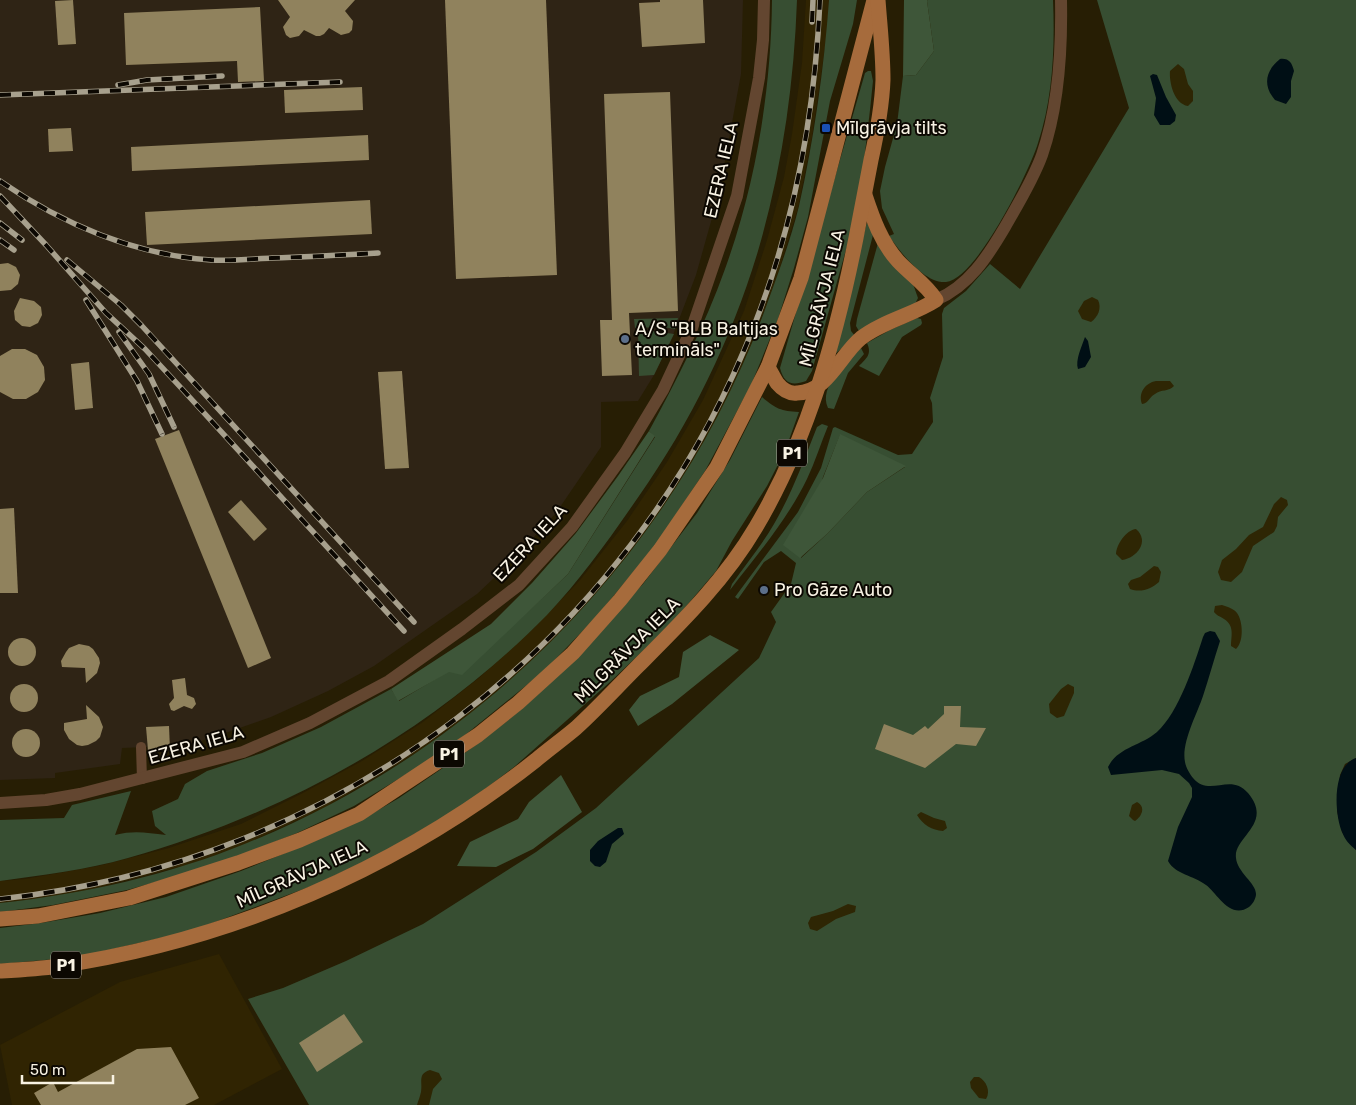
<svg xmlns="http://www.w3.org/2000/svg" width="1356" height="1105" viewBox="0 0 1356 1105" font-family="Rubik,sans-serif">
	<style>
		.built { fill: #302402 }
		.industrial { fill: #2f2415 }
		.green { fill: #374e32; fill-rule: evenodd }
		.forest { fill: #3e5639 }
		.sand { fill: #2e2604 }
		.water { fill: #000f15 }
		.building { fill: #90825d }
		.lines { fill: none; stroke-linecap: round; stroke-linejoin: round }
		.minor { stroke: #634630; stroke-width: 10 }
		.tertiary { stroke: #634630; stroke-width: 12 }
		.primary { stroke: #a66b3c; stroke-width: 15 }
		.rail-casing { stroke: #a7a08d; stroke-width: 5.5 }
		.rail { stroke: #0c0802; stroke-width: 4; stroke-dasharray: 11; stroke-linecap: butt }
		.transit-dot { fill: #1a4fb4; stroke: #0c0802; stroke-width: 2 }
		.service-dot { fill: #5c6f8a; stroke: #0c0802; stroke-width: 2 }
		.labels { text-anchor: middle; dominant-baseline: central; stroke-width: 4; stroke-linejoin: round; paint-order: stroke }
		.shield { fill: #0c0802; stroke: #b1aca0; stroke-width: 1 }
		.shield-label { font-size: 16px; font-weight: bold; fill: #f8f2e3 }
		.poi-label { font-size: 18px; fill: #f8f2e3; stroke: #0c0802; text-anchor: start }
		.street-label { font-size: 18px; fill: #f8f2e3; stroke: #0c0802 }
	</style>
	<rect width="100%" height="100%" fill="#271e04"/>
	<!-- built -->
	<g class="built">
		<polygon points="806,0 829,0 827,34 812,137 798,208 777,277 750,348 728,397 698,453 661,512 613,574 587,604 560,633 519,673 478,708 419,751 326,807 246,844 191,864 85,891 48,898 0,903 0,881 25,879 98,866 169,848 241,824 301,794 362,761 423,722 480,677 531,631 580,580 627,521 667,462 703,400 744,311 767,240 784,177 792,134 802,63"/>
		<polygon points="219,954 282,1069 214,1105 12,1105 0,1045 120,982"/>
	</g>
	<!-- industrial -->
	<polygon class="industrial" points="0,0 743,0 741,74 719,193 696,275 673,335 654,375 638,401 601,402 601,447 556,513 512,561 477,594 374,666 328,691 271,717 211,738 170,750 147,750 147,747 122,748 120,764 55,773 55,778 0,780"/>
	<!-- green -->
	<g class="green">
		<path d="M772 0H797C794 85 782 169 758 251 732 338 691 422 639 496 610 538 582 578 547 615 432 732 285 814 128 858 86 870 43 875 0 881V820L64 818 72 805 131 791 115 835C135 830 147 833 166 835L155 826 152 811 178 799 185 784 207 771 262 753 321 727 391 689 399 701 449 671 519 620 568 574 655 437 649 431C677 379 705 325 725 269 756 183 771 91 772 0Z"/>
		<path d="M829 0H857L853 24 830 101 808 217 794 268 778 319 751 385 705 471 654 547 596 617 544 671 465 735 428 761 354 806 297 833 213 866 127 890 53 905 0 912V903C84 894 169 875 247 843 483 748 674 552 763 315 776 279 790 243 799 206 814 138 824 69 829 0Z"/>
		<path d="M928 0H1053C1055 47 1053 98 1038 143 1030 170 976 280 946 282 925 284 900 252 889 236L894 234 882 208 880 191 885 167 897 124 903 76 916 75 934 51 927 1Z"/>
		<path d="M1097 0H1356V758L1345 764 1340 775 1337 811 1342 832 1356 850V1105H309L248 999 283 988 346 961 423 924 536 852 596 808 759 658 776 622 771 612 791 584 796 563 781 551 764 562 738 599 735 597 798 512 821 468 833 428 835 427 898 455 912 454 933 422 932 403 930 398 943 357 942 314 944 308 966 291 990 264 1020 289 1129 108ZM840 435 905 467 867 492 827 534 801 558 823 477Z"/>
		<path d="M868 71H871L873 81 870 110 864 161 851 232 812 371 806 381C792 386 784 384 780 368L865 73Z"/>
		<polygon points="867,222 873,235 850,323 851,331 855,336 833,356"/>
		<polygon points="878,243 913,284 918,298 915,304 859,331 856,326 857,319"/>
		<polygon points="678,318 675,329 663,327 635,328 634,319"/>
		<path d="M917 318 921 319 922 323 921 325 902 337 879 376 859 366C867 358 872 354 867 343L890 330Z"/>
		<polygon points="653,331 674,334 654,375 639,376 638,332"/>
		<path d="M861 348 864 354 848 373 834 409 828 408C818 386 847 362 861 348Z"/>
		<path d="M762 397C776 409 781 411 799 412L785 451 767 486 732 541 716 571 671 624 610 682 514 767 464 805 380 854 317 884 191 931 78 957 0 964V928L41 923 100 913 166 897 241 871 290 851 368 816 399 798 469 750 506 722 533 699 643 584 697 513 730 460Z"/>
		<path d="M822 424 828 426C821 443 815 462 807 479 787 520 757 555 730 590L732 584C746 564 762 545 774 524 792 493 804 460 817 427Z"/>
	</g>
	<!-- forest -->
	<g class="forest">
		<polygon points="904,0 928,0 927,1 934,51 916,75 903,76"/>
		<polygon points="649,431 655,436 568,574 462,675 449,672 398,701 391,689 491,624 532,583 576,533 618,476"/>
		<polygon points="840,434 906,466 867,492 827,534 800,558 783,545 823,478"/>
		<polygon points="710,635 739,650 672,704 638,726 629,710 640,696 679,677 683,652"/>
		<polygon points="561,775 582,812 533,849 496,867 457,866 470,842 518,819 529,802"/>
	</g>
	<!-- sand -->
	<g class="sand">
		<path d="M1178 64 1184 69 1188 84 1193 91V101L1188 106C1174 104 1169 82 1170 71Z"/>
		<path d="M1092 297 1098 300C1102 308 1098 317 1091 322L1082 319 1078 311 1084 301Z"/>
		<path d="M1156 381H1170L1174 386C1169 392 1161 389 1155 394 1149 397 1149 403 1142 404 1138 393 1145 383 1156 381Z"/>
		<polygon points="1281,497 1287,500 1288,505 1278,517 1277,526 1274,532 1253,546 1242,572 1231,582 1221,580 1218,572 1222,560 1236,549 1249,535 1263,527 1274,504"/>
		<path d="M1136 529C1150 541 1137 558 1122 560L1116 554C1116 545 1126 530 1136 529Z"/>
		<path d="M1154 566 1158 567 1161 572 1159 582C1151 589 1141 593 1130 589L1128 584 1131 580 1140 577Z"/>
		<path d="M1222 605C1228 607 1234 609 1237 613 1243 621 1244 642 1236 649L1231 646C1231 636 1235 626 1224 619 1220 616 1217 616 1214 612L1215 606Z"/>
		<polygon points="1068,684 1074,687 1074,693 1064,716 1057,718 1050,713 1049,704 1061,689"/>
		<path d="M1137 802C1146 807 1142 816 1135 821L1133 820 1129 816 1132 805Z"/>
		<path d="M921 812 934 818 945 821 947 828 943 831C932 830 923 825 917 815Z"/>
		<polygon points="848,904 856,906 855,912 836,919 817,931 810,929 808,923 811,917 833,911"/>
		<path d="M430 1070 439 1073 442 1079 433 1089 429 1105H417C418 1101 420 1097 421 1092 423 1082 417 1074 430 1070Z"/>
		<path d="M974 1077H979C986 1081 991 1091 986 1099L979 1098 971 1088 970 1082Z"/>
	</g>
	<!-- water -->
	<g class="water">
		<path d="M1280 59C1289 58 1292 63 1294 71L1291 81V97L1286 104 1275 100C1262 85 1266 70 1280 59Z"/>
		<polygon points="1153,74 1157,75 1166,97 1176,115 1175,121 1170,125 1160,125 1154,115 1156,98 1150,76"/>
		<path d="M1085 337 1088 341 1091 357 1085 367 1078 369C1075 360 1082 346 1085 337Z"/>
		<path d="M1210 631 1215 632 1220 641C1214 659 1209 678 1203 696 1197 714 1181 743 1185 762 1186 768 1190 774 1193 778 1210 798 1230 772 1248 793 1274 824 1233 837 1236 858 1237 872 1256 883 1256 894 1256 899 1252 905 1249 907 1230 920 1217 893 1206 885 1193 875 1176 875 1168 861L1178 827 1192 797V788L1189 783 1179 774 1162 770 1111 775 1108 767C1118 747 1141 746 1157 732 1179 712 1194 665 1203 637L1205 633Z"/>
		<path d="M1356 758V850C1350 845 1345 840 1342 832 1334 813 1332 766 1356 758Z"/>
		<polygon points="618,828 622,828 624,834 612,844 606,862 600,867 595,866 590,861 590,850 598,841"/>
	</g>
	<!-- building -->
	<g class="building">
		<polygon points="73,0 76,44 58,45 55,1"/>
		<polygon points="278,0 355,0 345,11 353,21 352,30 349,33 341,35 329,28 324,34 320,36 316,36 304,30 299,36 290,38 286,35 283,27 290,17"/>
		<polygon points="445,0 546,0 557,275 456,279"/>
		<polygon points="660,0 703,0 705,43 642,47 639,3 660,2"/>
		<polygon points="260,7 264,81 238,82 237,61 126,65 124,13"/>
		<polygon points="362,87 363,110 285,113 284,90"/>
		<polygon points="670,92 678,311 629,313 632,375 602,376 600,320 612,320 604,94"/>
		<polygon points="71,128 73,151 49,152 48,129"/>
		<polygon points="368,135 369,160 132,171 131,147"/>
		<polygon points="370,200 372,234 147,245 145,212"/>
		<polygon points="8,263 16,267 20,275 18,284 11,290 0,291 0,264"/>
		<polygon points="20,298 34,301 41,307 42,315 38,323 30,327 22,326 15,320 14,311"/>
		<polygon points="12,349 25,349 37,355 44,367 45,380 38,392 26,399 13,399 0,392 0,356"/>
		<polygon points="89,362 93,408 75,410 71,364"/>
		<polygon points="402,371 409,468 385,469 378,372"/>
		<polygon points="179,430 271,658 248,668 155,439"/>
		<polygon points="241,500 267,529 254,541 228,512"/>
		<polygon points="14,508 18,593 0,593 0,509"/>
		<circle cx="22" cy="652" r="14"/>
		<polygon points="79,644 89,646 93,649 99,658 100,663 97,673 86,683 85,668 62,667 61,661 66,652 69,648"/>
		<polygon points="185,678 187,695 194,698 196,704 192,709 184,706 174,711 171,710 169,704 174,698 172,680"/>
		<circle cx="24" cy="698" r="14"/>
		<polygon points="86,705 99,717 103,727 100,737 96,741 88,745 82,746 77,745 69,739 64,730 64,723 87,719"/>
		<polygon points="944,706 961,706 960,727 986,728 976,746 956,744 925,768 875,749 884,724 913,735 925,726 928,729 944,714"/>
		<polygon points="169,726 170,750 148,750 146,727"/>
		<circle cx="26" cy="743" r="14"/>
		<polygon points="344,1014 363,1042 317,1072 299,1043"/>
		<polygon points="171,1047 199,1098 185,1105 41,1105 34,1093 53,1082 58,1092 137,1049"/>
	</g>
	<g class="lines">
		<!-- minor -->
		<polyline class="minor" points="141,747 142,779"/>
		<!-- tertiary -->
		<g class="tertiary">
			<path d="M936 300C969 286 988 256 1005 227 1018 204 1033 180 1042 155 1059 106 1062 52 1061 0"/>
			<polyline points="0,803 46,800 80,794 243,752 310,723 389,681 462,629 519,585 572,527 625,453 663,390 692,328 737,196 759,78 763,40 764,0"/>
		</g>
		<!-- primary -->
		<g class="primary">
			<path d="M768 367C771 372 774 378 777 383 782 389 789 394 797 393 827 393 840 355 861 338 883 321 913 315 936 300 926 284 911 275 898 261 881 242 873 219 865 195"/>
			<polyline points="0,919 38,916 129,898 238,863 300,840 359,814 478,735 518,703 573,653 620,600 660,550 717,467 768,367 801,278 874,0"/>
			<path d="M0 971C19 970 39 969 58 966 232 940 398 869 536 760 549 749 563 739 576 728 597 709 617 687 638 666 681 623 725 580 756 527 808 439 836 338 856 238 861 212 866 186 871 160 877 133 882 107 883 80 883 53 880 27 878 0"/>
		</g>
		<defs>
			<g id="rail">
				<polyline points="812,22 813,0"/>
				<polyline points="118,85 147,80 222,76"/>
				<polyline points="0,95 340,82"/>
				<path d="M0 181C62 224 135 255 211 260 231 261 252 259 272 258 307 257 343 255 378 253"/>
				<polyline points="0,196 46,245 106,313 145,349 183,390 404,631"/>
				<polyline points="0,223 22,240"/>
				<polyline points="0,240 14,250"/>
				<polyline points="67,260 121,305 142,326 414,622"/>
				<polyline points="86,300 137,381 162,434"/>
				<polyline points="119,332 149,374 174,427"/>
				<path d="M0 899C338 863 630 643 754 326 795 222 815 112 820 0"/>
			</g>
		</defs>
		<!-- rail casing -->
		<use href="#rail" class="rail-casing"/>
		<!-- rail -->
		<use href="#rail" class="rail"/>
	</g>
	<!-- markers -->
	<rect class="transit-dot" x="821" y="123" width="10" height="10" rx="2.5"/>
	<g class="service-dot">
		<circle cx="625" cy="339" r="5"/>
		<circle cx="764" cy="590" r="5"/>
	</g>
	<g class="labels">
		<!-- shield labels -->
		<g class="shield">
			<rect x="777" y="439.5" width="30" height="27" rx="4"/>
			<rect x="434" y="740.5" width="30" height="27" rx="4"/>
			<rect x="51" y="951.5" width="30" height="27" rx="4"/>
		</g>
		<g class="shield-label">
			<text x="792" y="453">P1</text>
			<text x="449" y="754">P1</text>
			<text x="66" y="965">P1</text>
		</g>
		<!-- poi labels -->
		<g class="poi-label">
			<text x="836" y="128">Mīlgrāvja tilts</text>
			<text x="635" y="329">A/S "BLB Baltijas<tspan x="635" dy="21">termināls"</tspan></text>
			<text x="774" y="590">Pro Gāze Auto</text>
		</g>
		<!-- street labels -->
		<g class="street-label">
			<text transform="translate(721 170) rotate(-77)">EZERA IELA</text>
			<text transform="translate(822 298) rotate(-76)">MĪLGRĀVJA IELA</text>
			<text transform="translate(530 543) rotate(-47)">EZERA IELA</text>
			<text transform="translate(627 650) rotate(-45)">MĪLGRĀVJA IELA</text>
			<text transform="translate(196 745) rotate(-16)">EZERA IELA</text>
			<text transform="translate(302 874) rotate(-24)">MĪLGRĀVJA IELA</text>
		</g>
	</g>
	<!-- scale -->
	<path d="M22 1075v8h91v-8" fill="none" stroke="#f8f2e3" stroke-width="2.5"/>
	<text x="30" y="1075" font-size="15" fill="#f8f2e3" stroke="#0c0802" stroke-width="4" paint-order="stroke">50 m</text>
</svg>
